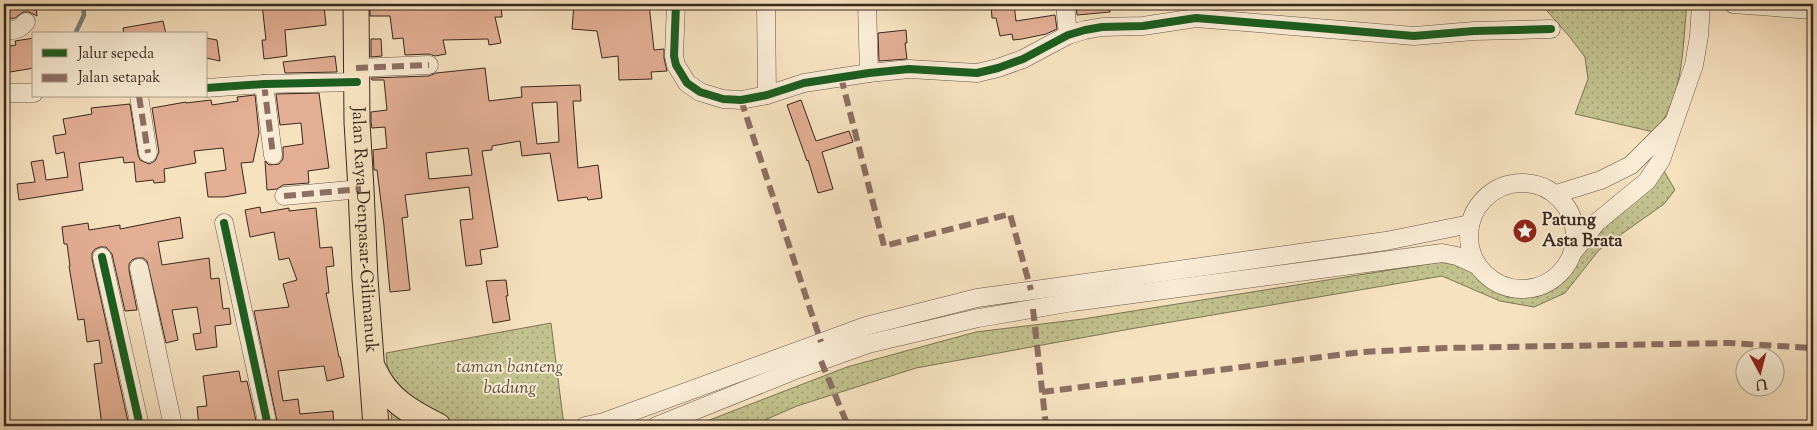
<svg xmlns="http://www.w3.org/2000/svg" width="1817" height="430" viewBox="0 0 1817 430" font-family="'Sorts Mill Goudy',serif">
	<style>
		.grass { fill: url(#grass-dots); stroke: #7c7556 }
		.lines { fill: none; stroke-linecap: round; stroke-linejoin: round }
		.stream { stroke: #77817d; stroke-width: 4.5 }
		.building { fill: #e3ae94; stroke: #37281e; fill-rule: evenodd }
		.minor-casing { stroke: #675646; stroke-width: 19 }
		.highway-casing { stroke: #37281e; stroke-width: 27 }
		.minor { stroke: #faecd6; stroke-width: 18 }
		.highway { stroke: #f7e2c0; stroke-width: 25 }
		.quiet { stroke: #8d6e63; stroke-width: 6; stroke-dasharray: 12 6; stroke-linecap: butt }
		.cycleway-casing { stroke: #faecd6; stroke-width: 11 }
		.cycleway { stroke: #1b5e20; stroke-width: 8 }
		.labels { text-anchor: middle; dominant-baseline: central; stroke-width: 4; stroke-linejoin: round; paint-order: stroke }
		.poi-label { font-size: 18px; font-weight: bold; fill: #37281e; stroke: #faecd6; text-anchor: start }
		.street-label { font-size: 18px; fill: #37281e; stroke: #faecd6 }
		.park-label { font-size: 18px; font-style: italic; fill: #5a4e3a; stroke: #faecd6 }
	</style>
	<defs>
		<pattern id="grass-dots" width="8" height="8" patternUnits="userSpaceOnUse" patternTransform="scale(1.25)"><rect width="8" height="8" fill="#c2c28e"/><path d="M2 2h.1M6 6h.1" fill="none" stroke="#9e9e73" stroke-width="1.8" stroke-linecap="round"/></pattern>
	</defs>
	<rect width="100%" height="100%" fill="#f7e2c0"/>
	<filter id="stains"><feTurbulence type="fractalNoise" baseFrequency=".004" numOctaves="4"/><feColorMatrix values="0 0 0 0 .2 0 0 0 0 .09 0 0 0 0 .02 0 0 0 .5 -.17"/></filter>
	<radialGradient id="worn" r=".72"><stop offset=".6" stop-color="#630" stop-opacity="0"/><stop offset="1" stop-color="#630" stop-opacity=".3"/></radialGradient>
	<!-- grass -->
	<g class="grass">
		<path d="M1541 4H1687C1683 41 1684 79 1667 113 1664 120 1658 126 1654 132L1575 114 1588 79 1585 57 1569 36Z"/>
		<polygon points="1664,171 1675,190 1664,204 1599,250 1565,293 1534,307 1500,301 1442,276 1130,329 916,368 797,406 751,426 694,426 847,367 976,332 1083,319 1440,262 1474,268 1486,280 1502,288 1520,292 1539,290 1559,279 1598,229"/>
		<polygon points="551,323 564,426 392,426 386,353"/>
	</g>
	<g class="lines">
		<!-- stream -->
		<polyline class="stream" points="75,34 84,15 83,4"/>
	</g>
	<!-- building -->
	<g class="building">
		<polygon points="4,4 36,4 37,16 29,12 23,12 15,18 4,19"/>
		<polygon points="262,4 317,4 318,7 324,6 326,25 285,30 287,56 264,59 262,40 266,40"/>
		<polygon points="370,4 501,4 502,17 495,17 501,43 489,45 488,39 443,40 446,54 435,56 429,54 405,55 403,38 393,39 390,16 370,16"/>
		<polygon points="574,4 649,4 654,50 664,49 664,58 667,71 651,72 652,79 619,80 618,56 602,58 597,31 572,29"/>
		<polygon points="991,4 1014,4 1016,21 1055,15 1057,29 1046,34 1022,39 1013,40 1012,34 1000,36 996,18 992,18"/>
		<polygon points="1076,4 1109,4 1110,12 1077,15"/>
		<polygon points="163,21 166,34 124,34 123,28"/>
		<polygon points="906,30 907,43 905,43 907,59 879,61 878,33"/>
		<polygon points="34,38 34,68 4,73 4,47 16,45 15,41"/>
		<polygon points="206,38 217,40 220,61 206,58"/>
		<polygon points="371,39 381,39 382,56 371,57"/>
		<polygon points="335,56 337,72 285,73 283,62"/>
		<path d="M485 68 489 101 522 97 521 87 580 85 581 101H573L578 168 598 165 602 198 588 200 587 197 558 201 550 153 522 156 520 141 492 146V150L482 151 498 247 480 250 482 264 466 266 460 220 473 219 469 187 405 195 408 217 402 218 410 290 390 292 384 226 377 170H374L373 150 387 148 385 127 372 128 371 122V112L387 110 384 80H372L371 78 429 76 436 73ZM557 102 559 142 537 144 532 103ZM468 148 472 175 429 179 426 153Z"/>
		<polygon points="319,93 329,168 308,171 309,183 283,185 277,189 267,190 265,161 269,165 279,164 283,159 283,147 303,144 301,123 280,125 276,94"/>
		<polygon points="255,95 259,133 253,162 241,163 246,193 224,197 208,197 205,173 226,170 223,148 194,151 196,163 164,169 165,182 154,183 153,180 136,182 134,162 124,163 123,157 79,163 83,190 19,200 17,184 35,182 31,162 43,160 46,180 68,177 64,152 56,154 53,136 66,134 63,119 92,114 91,108 130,104 138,155 140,160 149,164 155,161 159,152 152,108 186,102 186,103 211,100 212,105 238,101 237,97"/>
		<polygon points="801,100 816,141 849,131 853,142 822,152 833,189 818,193 808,160 807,161 787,105"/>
		<polygon points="260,207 261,213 289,208 289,211 316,208 320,248 332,247 334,266 326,267 329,293 326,293 339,357 340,357 344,377 327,381 324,366 278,371 283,401 298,399 300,414 333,411 334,426 278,426 254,311 289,307 283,284 297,280 289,258 279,260 274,232 250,237 245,210"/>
		<polygon points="180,217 183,238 158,242 162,265 209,258 211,279 219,278 223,309 229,308 231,324 215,326 217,347 196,350 193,334 201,333 197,307 172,310 178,340 166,343 147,261 143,258 137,258 132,260 129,264 129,270 137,310 125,311 112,254 106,247 100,247 95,249 92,253 92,259 129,426 102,426 94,364 102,363 99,340 87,342 84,319 78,320 69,266 70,266 67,244 64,244 62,227 88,223 89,230 120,225 120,229"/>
		<polygon points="506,280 508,296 506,296 510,320 493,323 486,281"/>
		<polygon points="239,371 241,382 247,381 257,425 247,426 199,426 197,407 207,406 203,376"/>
	</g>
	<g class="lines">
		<defs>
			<g id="minor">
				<polyline points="676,4 674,56 676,65 687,83 700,92 723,99 741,100 767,95 804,83 869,73 909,69 977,73 998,68 1023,59 1068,35 1085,30 1102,27 1143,26 1196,18 1414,36 1474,31 1551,29"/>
				<polyline points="766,4 767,95"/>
				<polyline points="867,4 869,73"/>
				<polyline points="1065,4 1068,35"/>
				<polyline points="1733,4 1813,10"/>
				<path d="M4 31C15 30 19 30 26 22"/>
				<polyline points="356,68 429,65"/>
				<polyline points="264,84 273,155"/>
				<polyline points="206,88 264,84 357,82"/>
				<polyline points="4,93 34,93"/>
				<polyline points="139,96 148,153"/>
				<circle cx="1522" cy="236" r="53"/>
				<polyline points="1556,194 1601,180 1631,165 1671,125"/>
				<polyline points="284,196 361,189"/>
				<polyline points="224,223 268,426"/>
				<polyline points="1574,251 1597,222 1647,181 1661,160 1694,65 1699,36 1701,4"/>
				<polyline points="102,257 140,426"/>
				<polyline points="139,268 173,426"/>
				<polyline points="585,426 604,422 866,326 977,298 1386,241 1470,224"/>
				<polyline points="656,426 798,369 868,344 978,318 1073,302 1442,253 1457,256 1477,265"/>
			</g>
			<g id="highway">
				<path id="s1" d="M356 4 357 122 361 189 365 279 376 426"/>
				<path d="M374 370C387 399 410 412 438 426"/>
			</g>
		</defs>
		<!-- minor casing -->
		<use href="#minor" class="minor-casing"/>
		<!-- highway casing -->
		<use href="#highway" class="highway-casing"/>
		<!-- minor -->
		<use href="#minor" class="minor"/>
		<!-- highway -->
		<use href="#highway" class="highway"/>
		<!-- quiet -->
		<g class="quiet">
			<polyline points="356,68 429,65"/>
			<polyline points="841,77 884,246 1010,214 1031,290"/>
			<polyline points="264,84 273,155"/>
			<polyline points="139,96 148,153"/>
			<polyline points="741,100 821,342"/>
			<polyline points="284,196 361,189"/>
			<polyline points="1033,309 1046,426"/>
			<polyline points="821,361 848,426"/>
			<polyline points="1042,392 1362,352 1445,348 1729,343 1813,348"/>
		</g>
		<defs>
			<g id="cycleway">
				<polyline points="676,4 674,56 676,65 687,83 700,92 723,99 741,100 767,95 804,83 869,73 909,69 977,73 998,68 1023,59 1068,35 1085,30 1102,27 1143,26 1196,18 1414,36 1474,31 1551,29"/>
				<polyline points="206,88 264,84 357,82"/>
				<polyline points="224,223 268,426"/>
				<polyline points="102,257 140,426"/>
			</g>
		</defs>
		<!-- cycleway casing -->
		<use href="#cycleway" class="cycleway-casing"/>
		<!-- cycleway -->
		<use href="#cycleway" class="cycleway"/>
	</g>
	<!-- icons -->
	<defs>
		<symbol id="sight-disc" viewBox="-11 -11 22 22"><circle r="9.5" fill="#8f2418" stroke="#faecd6"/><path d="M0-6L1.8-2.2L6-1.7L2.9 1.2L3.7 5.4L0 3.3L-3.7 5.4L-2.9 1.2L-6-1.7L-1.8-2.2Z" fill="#fff"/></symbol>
	</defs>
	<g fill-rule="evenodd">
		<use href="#sight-disc" x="1511" y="217" width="28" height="28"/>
	</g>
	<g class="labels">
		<!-- poi labels -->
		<g class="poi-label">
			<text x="1542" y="221">Patung<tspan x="1542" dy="21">Asta Brata</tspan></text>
		</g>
		<!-- street labels -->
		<g class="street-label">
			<text stroke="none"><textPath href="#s1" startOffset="226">Jalan Raya Denpasar-Gilimanuk</textPath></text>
		</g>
		<!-- park labels -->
		<g class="park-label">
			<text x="510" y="368">taman banteng<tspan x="510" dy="21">badung</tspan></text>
		</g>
	</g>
	<!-- margin -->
	<rect width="1817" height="430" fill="none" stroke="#f7e2c0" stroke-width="20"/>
	<rect x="5" y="5" width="1807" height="420" fill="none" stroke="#37281e" stroke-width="2.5"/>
	<rect x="10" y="10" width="1797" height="410" fill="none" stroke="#37281e"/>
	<!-- legend -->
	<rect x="32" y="32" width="175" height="65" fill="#faecd6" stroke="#ac9e8c"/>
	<rect x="42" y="49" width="25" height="8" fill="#1b5e20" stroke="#ac9e8c"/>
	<text x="78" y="58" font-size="15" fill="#37281e">Jalur sepeda</text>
	<rect x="42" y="74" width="25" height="8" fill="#8d6e63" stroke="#ac9e8c"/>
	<text x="78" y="82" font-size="15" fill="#37281e">Jalan setapak</text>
	<!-- north arrow -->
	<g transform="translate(1760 372) rotate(173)"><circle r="24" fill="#faecd6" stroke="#ac9e8c"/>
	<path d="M0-4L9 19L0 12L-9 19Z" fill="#8f2418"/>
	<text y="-8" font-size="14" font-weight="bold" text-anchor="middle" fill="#37281e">U</text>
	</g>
	<rect width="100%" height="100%" filter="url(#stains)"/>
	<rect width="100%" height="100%" fill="url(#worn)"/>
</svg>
